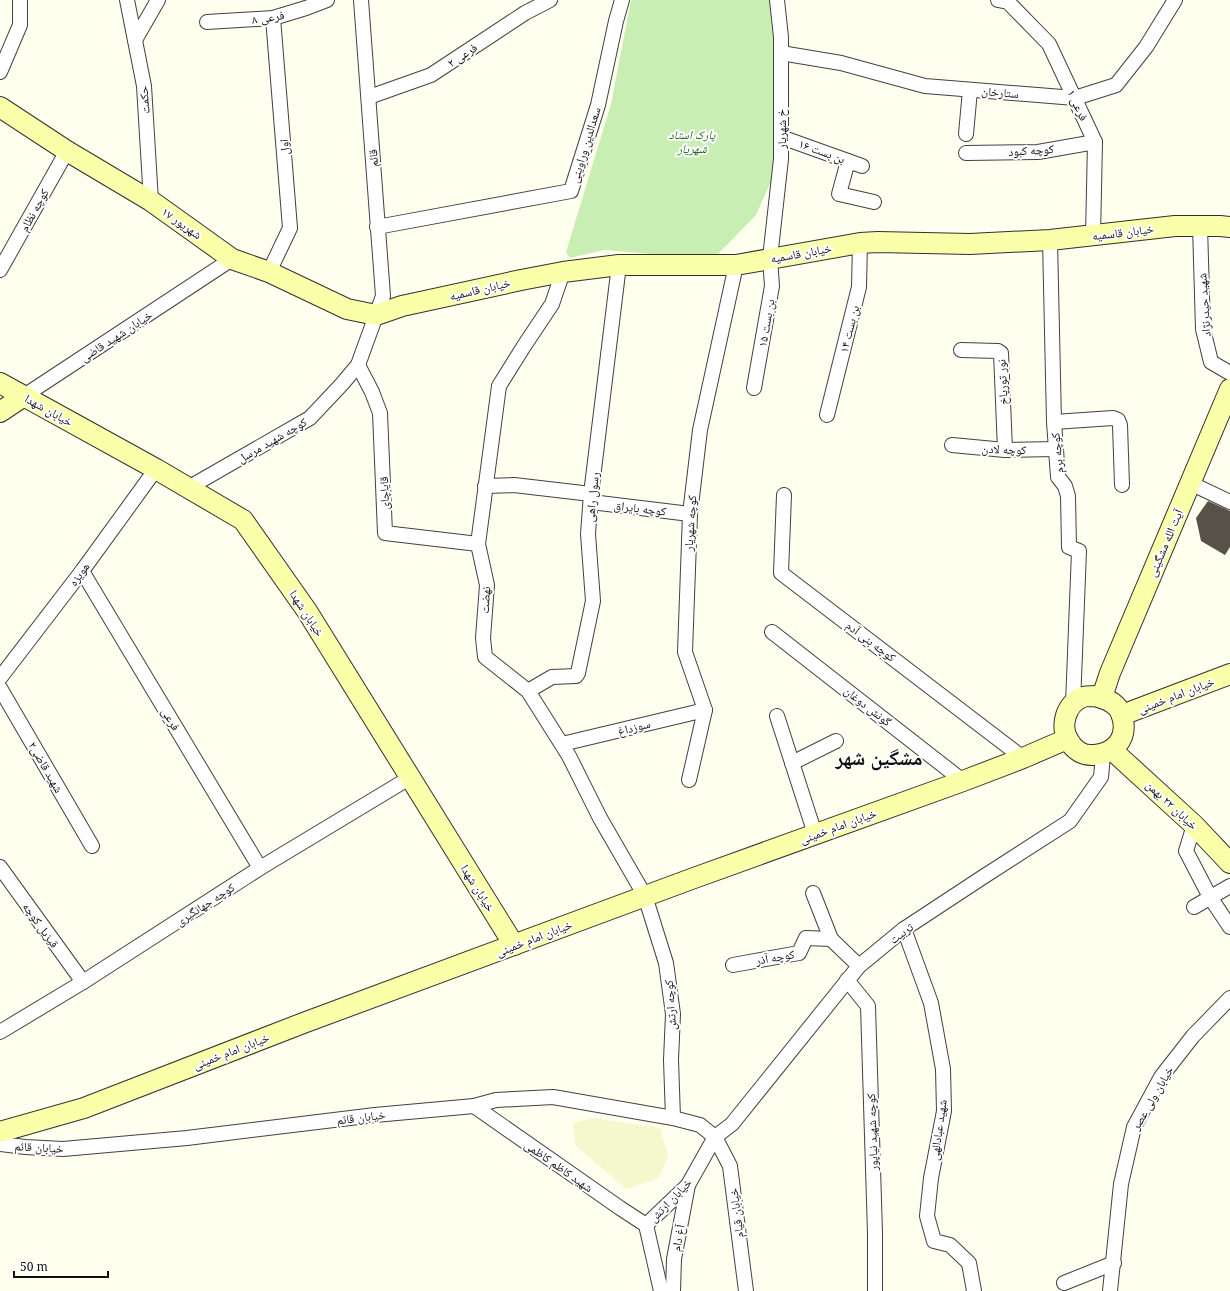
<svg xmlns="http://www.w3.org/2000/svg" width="1230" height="1291" viewBox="0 0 1230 1291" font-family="'Noto Serif','Noto Naskh Arabic',serif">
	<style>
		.farmland { fill: #f5f8cc }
		.green { fill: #c9eeb4 }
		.building { fill: #585149 }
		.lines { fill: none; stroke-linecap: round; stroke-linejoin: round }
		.street-casing { stroke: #414141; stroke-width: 16 }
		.secondary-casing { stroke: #303030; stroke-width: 22 }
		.street { stroke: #fff; stroke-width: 14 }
		.secondary { stroke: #faffaa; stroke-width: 20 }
		.labels { text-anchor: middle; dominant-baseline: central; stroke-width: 4; stroke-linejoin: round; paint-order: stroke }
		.street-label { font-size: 12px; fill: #0e0e0e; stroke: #fff }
		.park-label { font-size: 12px; font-style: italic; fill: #1b6d18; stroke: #fff }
		.town-label { font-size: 20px; font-weight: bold; fill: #0e0e0e; stroke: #fff }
	</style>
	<rect width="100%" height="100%" fill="#ffffef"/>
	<!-- farmland -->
	<polygon class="farmland" points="594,1118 660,1128 668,1156 658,1179 626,1189 575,1145 573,1123"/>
	<!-- green -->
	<polygon class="green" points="631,0 777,0 781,159 756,215 718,254 687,257 604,250 570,258 566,252 611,104"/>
	<!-- building -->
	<polygon class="building" points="1208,501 1230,511 1230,547 1225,555 1201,541 1196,518"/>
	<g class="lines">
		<defs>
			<g id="street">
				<polyline points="127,0 144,86 151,201"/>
				<polyline points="998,0 1008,2 1049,44 1095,142 1093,236"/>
				<polyline points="207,22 273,18 306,8 327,0"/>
				<polyline points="135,40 158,0"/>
				<polyline points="781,53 841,63 925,86 1075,98 1116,85 1146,47 1175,0"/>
				<polyline points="0,72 20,25 20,0"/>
				<polyline points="369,97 431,75 525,13 550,0"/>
				<polyline points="966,134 970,90"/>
				<polyline points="781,137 862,166"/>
				<polyline points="966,153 1038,152 1095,142"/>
				<polyline points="848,161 839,194 874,202"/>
				<polyline points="1200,226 1203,329 1211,362 1230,373"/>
				<polyline points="377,227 571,191 598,105 616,21 622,0"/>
				<polyline points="1050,240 1054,422 1058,477 1065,486 1068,496 1069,547 1079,551 1073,704"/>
				<polyline points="0,270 67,151"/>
				<polyline points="269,272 290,228 273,18"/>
				<polyline points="563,272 552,304 524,346 499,386 478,544 487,585 483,638 485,657 528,691 569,756 600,818 645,896 666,963 673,1014 671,1060 673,1118"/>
				<polyline points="961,350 998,351 1001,353 1005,450"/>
				<polyline points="358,365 372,392 380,413 385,533 478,544"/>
				<polyline points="754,388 772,286 770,258 781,159 781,37 777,0"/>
				<polyline points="24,396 232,259"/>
				<polyline points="827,415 859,287 860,243"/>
				<polyline points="1054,422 1113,418 1118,420 1120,425 1122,485"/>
				<polyline points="952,445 1005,450 1056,449"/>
				<polyline points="1190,483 1230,502"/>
				<polyline points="485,486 514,485 591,494"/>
				<polyline points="188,488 310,418 342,384 358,365 383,296 361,0"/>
				<polyline points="784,495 781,573 1023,758"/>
				<polyline points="591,502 690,514"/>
				<polyline points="82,571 260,868"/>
				<polyline points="772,632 963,781"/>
				<polyline points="0,678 82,571 156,469"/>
				<polyline points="0,688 92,846"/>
				<polyline points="528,691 552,677 576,676 578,673 593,601 588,534 591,494 619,265"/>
				<polyline points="777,716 815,834"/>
				<polyline points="562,744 705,710"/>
				<polyline points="792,763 836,741"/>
				<polyline points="689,780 705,710 685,652 690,514 700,430 736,265"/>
				<polyline points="1194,825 1186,851 1210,897 1230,927"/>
				<polyline points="0,867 83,982"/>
				<polyline points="813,893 831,939 859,966"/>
				<polyline points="1194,907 1230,886"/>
				<polyline points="904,929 931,1003 943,1069 944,1111 931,1178 927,1216 934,1241 950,1245 969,1263 974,1291"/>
				<polyline points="733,965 799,953 806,938 831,939"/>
				<polyline points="847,980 868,1006 875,1233 875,1291"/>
				<polyline points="0,1032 83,982 260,868 411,777"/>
				<polyline points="474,1106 620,1208 646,1225"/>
				<polyline points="0,1144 25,1147 63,1149 187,1138 375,1115 474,1106 496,1100 553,1097 673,1118 700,1125 715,1137 730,1166 746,1291"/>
				<polyline points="646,1225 688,1185 715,1137 732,1124 859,966 904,929 983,877 1070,821 1101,777 1103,755"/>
				<polyline points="646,1225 661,1291"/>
				<polyline points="1064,1283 1114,1263"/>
				<polyline points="673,1291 674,1259 688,1185"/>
				<polyline points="1110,1291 1121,1184 1134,1127 1161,1077 1193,1036 1230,998"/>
			</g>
			<g id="secondary">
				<polyline points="0,107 67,151 151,201 232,259 269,272 347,309 376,315 402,306 521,280 563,272 619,265 736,265 860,243 878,242 970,244 1050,240 1175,226 1220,226 1230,227"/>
				<polyline points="0,383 156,469 243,520 307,611 514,945"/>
				<polyline points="0,412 24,396"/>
				<path d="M1095 696C1103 698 1111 700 1117 707 1120 710 1122 716 1123 720 1127 740 1113 754 1094 755 1083 756 1074 750 1069 741 1059 727 1066 703 1083 697 1086 696 1091 696 1095 696Z"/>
				<polyline points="1102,697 1110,673 1230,389"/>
				<polyline points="1122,715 1230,674"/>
				<polyline points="1112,750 1194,825 1230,863"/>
				<polyline points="0,1132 84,1108 306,1022 694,878 963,781 1023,758 1067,739"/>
			</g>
		</defs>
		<!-- street casing -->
		<use href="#street" class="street-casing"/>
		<!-- secondary casing -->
		<use href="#secondary" class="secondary-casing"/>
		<!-- street -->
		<use href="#street" class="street"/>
		<!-- secondary -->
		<use href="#secondary" class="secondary"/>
	</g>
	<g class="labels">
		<!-- street labels -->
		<g class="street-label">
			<text transform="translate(268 17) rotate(-9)">فرعی ۸</text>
			<text transform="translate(462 55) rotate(-34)">فرعی ۲</text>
			<text transform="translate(1000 92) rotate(5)">ستارخان</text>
			<text transform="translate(144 100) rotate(-95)">حکمت</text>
			<text transform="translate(1078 105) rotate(65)">فرعی ۱</text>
			<text transform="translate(781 129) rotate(-90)">خ شهریار</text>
			<text transform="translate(585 145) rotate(-73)">سعدالدین وراوینی</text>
			<text transform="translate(284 147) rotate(-94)">اول</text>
			<text transform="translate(1031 150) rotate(-4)">کوچه کبود</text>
			<text transform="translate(822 151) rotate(20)">بن بست ۱۶</text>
			<text transform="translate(373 158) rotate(-94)">قائم</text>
			<text transform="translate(34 210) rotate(-61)">کوچه نظام</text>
			<text transform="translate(182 223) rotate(35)">۱۷ شهریور</text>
			<text transform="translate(1123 232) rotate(-7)">خیابان قاسمیه</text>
			<text transform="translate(801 253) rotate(-10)">خیابان قاسمیه</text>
			<text transform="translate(480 289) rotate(-13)">خیابان قاسمیه</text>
			<text transform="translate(1204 305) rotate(-94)">شهید حیدرنژاد</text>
			<text transform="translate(766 323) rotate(-80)">بن بست ۱۵</text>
			<text transform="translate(849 329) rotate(-76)">بن بست ۱۴</text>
			<text transform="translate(116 336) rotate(-33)">خیابان شهید قاضی</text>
			<text transform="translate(1002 382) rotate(-93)">نور تورپاخ</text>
			<text transform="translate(49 410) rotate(29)">خیابان شهدا</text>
			<text transform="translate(272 440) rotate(-30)">کوچه شهید مرسل</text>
			<text transform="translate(1004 449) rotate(2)">کوچه لادن</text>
			<text transform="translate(1057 453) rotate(-96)">کوچه برم</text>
			<text transform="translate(384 493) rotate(-92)">قایاچای</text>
			<text transform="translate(592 497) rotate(-84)">رسول راهی</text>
			<text transform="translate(640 508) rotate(7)">کوچه بایراق</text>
			<text transform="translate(690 523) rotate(-86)">کوچه شهریار</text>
			<text transform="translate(1165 543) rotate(-67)">آیت الله مشگینی</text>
			<text transform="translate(79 574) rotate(-53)">هویزه</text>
			<text transform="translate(485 600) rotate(-87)">نهضت</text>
			<text transform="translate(307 613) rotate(57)">خیابان شهدا</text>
			<text transform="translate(871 641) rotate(37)">کوچه بنی آدم</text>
			<text transform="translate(1176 695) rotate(-21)">خیابان امام خمینی</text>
			<text transform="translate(868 706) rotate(38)">گونش دوغان</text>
			<text transform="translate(171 719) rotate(59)">فرعی</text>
			<text transform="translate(634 727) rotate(-14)">سوزداغ</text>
			<text transform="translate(46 767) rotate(60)">شهید قاضی۲</text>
			<text transform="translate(1172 805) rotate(43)">خیابان ۲۲ بهمن</text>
			<text transform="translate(838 826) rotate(-20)">خیابان امام خمینی</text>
			<text transform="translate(478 888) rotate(58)">خیابان شهدا</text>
			<text transform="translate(205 904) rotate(-33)">کوچه جهانگیری</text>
			<text transform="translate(41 925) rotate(54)">قیزیل کوچه</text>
			<text transform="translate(901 933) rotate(-37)">تربیت</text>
			<text transform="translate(534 938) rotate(-21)">خیابان امام خمینی</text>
			<text transform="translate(775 957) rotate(-10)">کوچه آذر</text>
			<text transform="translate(670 1005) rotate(-94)">کوچه ارتش</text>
			<text transform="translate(231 1051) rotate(-21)">خیابان امام خمینی</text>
			<text transform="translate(1152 1098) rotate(-60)">خیابان ولی عصر</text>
			<text transform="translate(361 1117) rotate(-7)">خیابان قائم</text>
			<text transform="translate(938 1130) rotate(-82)">شهید عبادالهی</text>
			<text transform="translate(872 1132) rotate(-92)">کوچه شهید نیاپور</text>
			<text transform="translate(39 1147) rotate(3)">خیابان قائم</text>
			<text transform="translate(559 1166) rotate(35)">شهید کاظم کاظمی</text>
			<text transform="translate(670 1200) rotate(-46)">خیابان ارتش</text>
			<text transform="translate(736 1213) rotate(-97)">خیابان قیام</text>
			<text transform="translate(678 1238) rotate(-80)">آغ دام</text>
		</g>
		<!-- park labels -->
		<g class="park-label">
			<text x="692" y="134">پارک استاد<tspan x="692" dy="14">شهریار</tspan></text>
		</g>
		<!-- town labels -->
		<g class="town-label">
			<text x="879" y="757">مشگین شهر</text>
		</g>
	</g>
	<!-- scale -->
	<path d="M14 1271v6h94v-6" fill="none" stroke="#0e0e0e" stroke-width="2"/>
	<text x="20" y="1271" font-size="12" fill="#0e0e0e" stroke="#ffffff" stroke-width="3" paint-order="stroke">50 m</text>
</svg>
